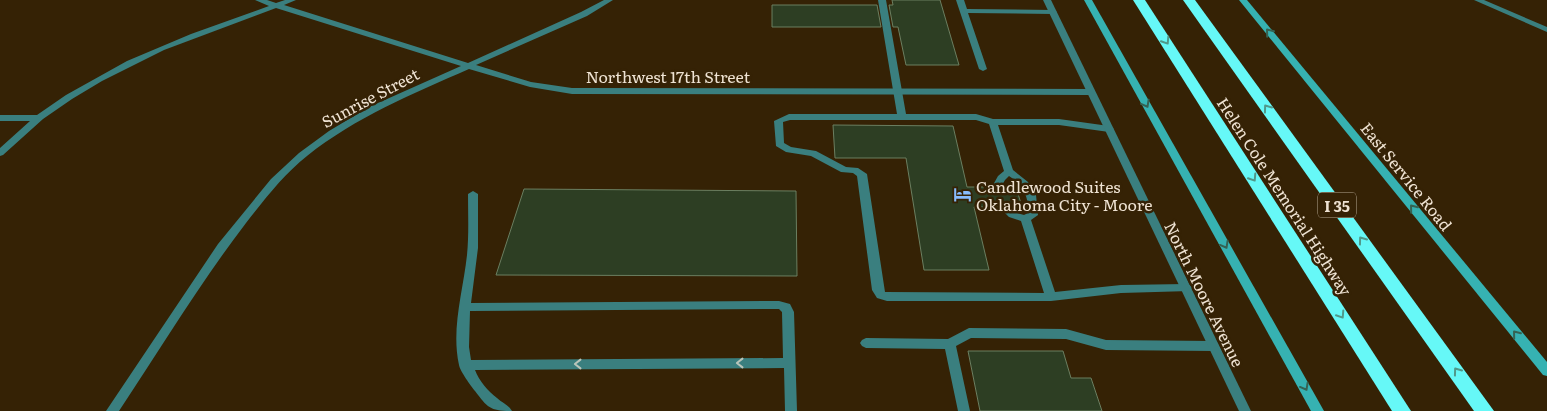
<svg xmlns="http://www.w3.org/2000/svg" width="1547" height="411" viewBox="0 0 1547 411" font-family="Literata,serif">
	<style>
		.building { fill: #2d3e23; stroke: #6b7f61 }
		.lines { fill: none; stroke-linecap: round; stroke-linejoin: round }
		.service { fill: #3a7f7f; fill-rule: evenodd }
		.minor { fill: #3a7f7f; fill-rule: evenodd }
		.tertiary { fill: #3a7f7f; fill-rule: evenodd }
		.secondary { fill: #36b2b2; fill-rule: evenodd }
		.motorway { fill: #66f8f7; fill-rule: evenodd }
		.oneway { stroke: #356353 }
		.oneway2 { stroke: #50988a }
		.oneway3 { stroke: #b9c5ba }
		.labels { text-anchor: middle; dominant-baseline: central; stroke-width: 5; stroke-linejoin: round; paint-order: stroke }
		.shield { fill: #352205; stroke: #b7a995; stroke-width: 1 }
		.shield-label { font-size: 15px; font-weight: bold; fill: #efe3d3 }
		.street-label { font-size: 16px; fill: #efe3d3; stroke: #352205 }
		.poi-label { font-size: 16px; fill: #efe3d3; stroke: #352205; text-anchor: start }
	</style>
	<rect width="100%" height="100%" fill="#352205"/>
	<!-- building -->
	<g class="building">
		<polygon points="892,0 940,0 959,65 906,65 898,27 893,27 889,5 893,5"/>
		<polygon points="772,5 877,5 881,27 772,27"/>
		<polygon points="833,125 953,126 967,187 992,187 999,190 1003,187 1016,187 1022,207 1011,207 1004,203 999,207 974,207 989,270 924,270 906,158 835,158"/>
		<polygon points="524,189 796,191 797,276 496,275"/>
		<polygon points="968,351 1063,351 1071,378 1091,378 1102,411 980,411"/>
	</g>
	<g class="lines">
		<!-- service -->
		<g class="service">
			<path d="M878 0H886L906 114H976L993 119H1059L1109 126 1114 129 1109 132 1059 125H998L1013 170 1028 182 1036 195 1038 215 1031 220 1055 292 1121 285 1186 284 1190 285 1192 288 1190 291 1121 293 1051 301H887L877 298 872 290 857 176 853 173 841 172 811 156 786 152 776 146 774 121 789 114H897ZM790 120H976L989 124 1004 171 998 176 993 185 998 188 1001 187 1005 180 1009 176C1023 185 1029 197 1028 213L1024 215 1017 213 1005 205 1000 208 1009 217 1021 221 1044 293 885 292 867 174 858 168 846 167 816 151 791 147 784 143 783 122Z"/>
			<polygon points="956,0 964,0 967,9 1053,10 1057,12 1053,14 968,13 987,69 983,71 979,69"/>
			<path d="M473 191 478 194V248L471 303 779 301 790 304 794 312 797 411H785L784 368 475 370C479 381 488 391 497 398 502 403 509 405 512 411 490 411 488 408 475 391 471 386 460 371 459 365 451 329 463 292 467 255 469 235 468 214 468 194ZM779 309 782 312 783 358 471 360 469 347 470 311Z"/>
			<polygon points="969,328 1066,329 1106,340 1213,341 1217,343 1219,346 1217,349 1213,351 1106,350 1066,339 971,338 956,346 970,411 958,411 945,349 866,348 862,346 860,343 862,340 866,338 948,339"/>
		</g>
		<!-- minor -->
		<path class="minor" d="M255 0H267L276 3 285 0H296L284 5 468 63 581 12 604 0H613L587 16 476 65 531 82 572 88 1091 89 1095 92 1091 95 572 94 530 87 469 69C412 94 356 117 307 156 283 175 265 199 246 223 200 283 161 348 119 411H106L218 244 271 179 299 153 329 131 369 107 461 66 276 8 164 50 102 81 72 99 43 119 3 155 0 156V148L30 121H0V115H37L66 95 127 61 191 34 269 6Z"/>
		<!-- tertiary -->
		<g class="tertiary">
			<polygon points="1043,0 1051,0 1251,411 1239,411"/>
			<polygon points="1474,0 1484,0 1547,27 1547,32"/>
		</g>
		<!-- secondary -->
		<g class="secondary">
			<polygon points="1084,0 1092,0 1324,411 1311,411"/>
			<polygon points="1239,0 1247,0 1547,362 1547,376 1543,375"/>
		</g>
		<!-- motorway -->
		<g class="motorway">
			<polygon points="1133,0 1145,0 1411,411 1392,411"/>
			<polygon points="1183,0 1195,0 1494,411 1474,411"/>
		</g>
	</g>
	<!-- one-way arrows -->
	<defs><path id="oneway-chevron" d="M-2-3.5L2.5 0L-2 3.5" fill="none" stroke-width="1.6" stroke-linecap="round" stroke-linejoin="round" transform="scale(1.25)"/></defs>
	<g class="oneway">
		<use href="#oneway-chevron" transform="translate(1269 32) rotate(-129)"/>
		<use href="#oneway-chevron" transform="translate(1146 104) rotate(61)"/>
		<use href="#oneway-chevron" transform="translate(1413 208) rotate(-129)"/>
		<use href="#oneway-chevron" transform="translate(1225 245) rotate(61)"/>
		<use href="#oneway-chevron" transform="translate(1516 334) rotate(-129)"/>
		<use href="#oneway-chevron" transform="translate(1305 387) rotate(61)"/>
	</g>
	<g class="oneway2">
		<use href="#oneway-chevron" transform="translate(1166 41) rotate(57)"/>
		<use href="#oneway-chevron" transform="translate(1267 108) rotate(-126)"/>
		<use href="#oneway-chevron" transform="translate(1253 178) rotate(57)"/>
		<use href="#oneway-chevron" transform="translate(1362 240) rotate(-126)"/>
		<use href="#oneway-chevron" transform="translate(1341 315) rotate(57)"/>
		<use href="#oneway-chevron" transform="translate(1457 371) rotate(-126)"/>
	</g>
	<g class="oneway3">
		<use href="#oneway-chevron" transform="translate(740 363) rotate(180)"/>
		<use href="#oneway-chevron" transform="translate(578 364) rotate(180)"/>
	</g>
	<!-- icons -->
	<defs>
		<symbol id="hotel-bare" viewBox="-9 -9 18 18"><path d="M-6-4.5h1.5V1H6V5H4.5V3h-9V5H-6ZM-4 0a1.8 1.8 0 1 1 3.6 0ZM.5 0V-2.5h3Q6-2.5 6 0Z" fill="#87bbfb" stroke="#352205" stroke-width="2.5" paint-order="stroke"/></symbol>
	</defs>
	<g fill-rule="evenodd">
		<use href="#hotel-bare" x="950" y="182" width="25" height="25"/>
	</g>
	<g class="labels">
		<!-- shield labels -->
		<rect class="shield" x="1318" y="192.5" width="38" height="25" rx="4"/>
		<g class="shield-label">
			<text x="1337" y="205">I 35</text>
		</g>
		<!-- street labels -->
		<g class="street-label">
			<text x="668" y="76">Northwest 17th Street</text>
			<text transform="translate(370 97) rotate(-28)">Sunrise Street</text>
			<text transform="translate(1407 176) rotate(51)">East Service Road</text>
			<text transform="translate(1285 196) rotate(57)">Helen Cole Memorial Highway</text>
			<text transform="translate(1205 294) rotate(64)">North Moore Avenue</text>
		</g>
		<!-- poi labels -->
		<g class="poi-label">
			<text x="976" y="186">Candlewood Suites<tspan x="976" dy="18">Oklahoma City - Moore</tspan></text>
		</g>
	</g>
</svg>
